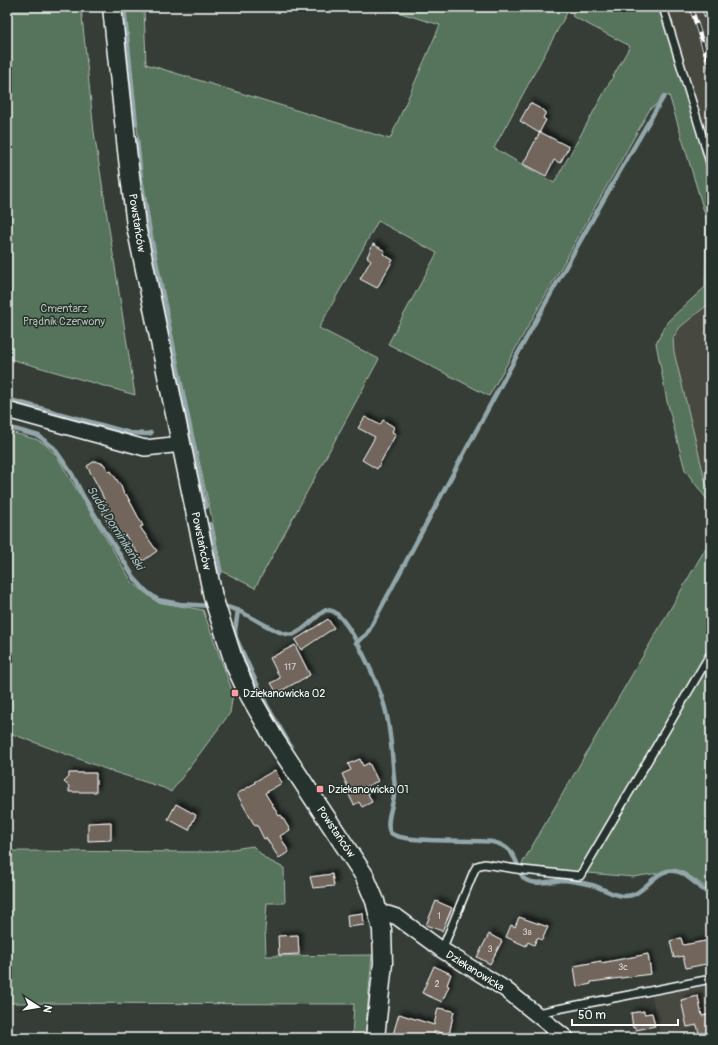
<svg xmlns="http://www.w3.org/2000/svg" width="718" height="1045" viewBox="0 0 718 1045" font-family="Pangolin,sans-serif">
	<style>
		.built { fill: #474941 }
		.green { fill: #56735b; stroke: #aab9ad }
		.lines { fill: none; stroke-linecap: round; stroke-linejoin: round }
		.stream { stroke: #93a7aa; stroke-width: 4.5 }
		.building { fill: #71655c; stroke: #fff; filter: url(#shadow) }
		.service-casing { stroke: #fff; stroke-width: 10 }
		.minor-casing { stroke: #fff; stroke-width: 18 }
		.tertiary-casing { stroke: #fff; stroke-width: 21 }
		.service { stroke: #26332d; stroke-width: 7 }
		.minor { stroke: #26332d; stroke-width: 15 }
		.tertiary { stroke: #26332d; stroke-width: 18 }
		.rail-casing { stroke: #fff; stroke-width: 4.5 }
		.rail { stroke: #26332d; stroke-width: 3; stroke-dasharray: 9; stroke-linecap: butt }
		.poi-dot { fill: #ff9aa2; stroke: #26332d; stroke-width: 1.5 }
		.labels { text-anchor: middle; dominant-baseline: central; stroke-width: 3; stroke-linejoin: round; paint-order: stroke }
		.number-label { font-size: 9px; fill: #dcd8d6 }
		.street-label { font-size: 11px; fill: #fff; stroke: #26332d }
		.park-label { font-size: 11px; fill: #b3c0b5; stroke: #26332d }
		.poi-label { font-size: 11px; fill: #fff; stroke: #26332d; text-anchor: start }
		.water-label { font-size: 12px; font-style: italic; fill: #aebdc0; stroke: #26332d }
	</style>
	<defs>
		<filter id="shadow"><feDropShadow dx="3.5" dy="-3.5" stdDeviation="2" flood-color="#0009"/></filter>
	</defs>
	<rect width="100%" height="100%" fill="#353d36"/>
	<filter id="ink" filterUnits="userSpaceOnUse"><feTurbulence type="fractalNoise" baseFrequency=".025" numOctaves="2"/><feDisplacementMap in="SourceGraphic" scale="8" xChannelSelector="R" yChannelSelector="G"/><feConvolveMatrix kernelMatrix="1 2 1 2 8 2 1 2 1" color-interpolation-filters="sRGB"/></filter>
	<g filter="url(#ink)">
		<!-- built -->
		<g class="built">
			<polygon points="644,7 711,7 711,185 685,88"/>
			<polygon points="711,302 711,490 706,484 674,352 673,338 680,327"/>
			<polygon points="711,983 711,1025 660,1035 652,996"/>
		</g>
		<!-- green -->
		<g class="green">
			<polygon points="7,7 81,7 94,132 135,395 7,358"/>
			<polygon points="125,7 144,7 146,64 390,139 440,25 381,7 570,7 494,148 554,183 630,46 572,16 577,7 660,7 685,87 711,185 711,302 680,327 673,338 674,352 706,484 711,490 711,505 685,470 667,401 656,343 668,321 705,287 706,218 669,95 650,109 489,396 388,344 437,253 378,221 319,328 379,359 255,588 222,571 210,510 147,226"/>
			<polygon points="7,431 38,440 46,445 56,455 132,582 157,602 203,610 233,693 230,713 171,792 164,788 111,771 7,732"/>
			<polygon points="711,539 711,891 687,874 665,872 633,877 520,867"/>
			<polygon points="253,846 266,859 284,868 285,903 267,903 265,930 266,956 372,955 365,1038 352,1038 354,1004 7,1003 7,851 213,852"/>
		</g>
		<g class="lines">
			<!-- stream -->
			<g class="stream">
				<polyline points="124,7 136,124"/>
				<polyline points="137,139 141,178 150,232 206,507"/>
				<polyline points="7,399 130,433 147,434 151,433"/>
				<polyline points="7,427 39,436 54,448 72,474 83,496 135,579 146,591 158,600 180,604 212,606"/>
				<polyline points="210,524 220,573"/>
				<path d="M219 606C241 605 278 639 294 634 305 631 315 616 326 610 330 610 334 611 337 614 354 629 379 685 385 708 391 730 392 755 394 778 395 784 395 790 394 796 393 805 385 823 390 832 398 844 474 839 492 842 509 845 514 855 520 870 521 874 522 878 526 880 537 886 554 880 565 880 574 881 584 883 592 885 603 888 613 896 624 896 645 898 656 863 679 872 689 875 700 889 711 895"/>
				<polyline points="238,610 235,631 236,638 267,706 291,747"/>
				<path d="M356 643 367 634C464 454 559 272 664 96"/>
			</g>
		</g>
		<!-- building -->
		<g class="building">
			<polygon points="530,103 546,112 543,118 546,120 539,133 520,121"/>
			<polygon points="540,132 569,147 560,163 554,160 546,176 523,164"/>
			<polygon points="373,244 385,251 383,254 393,260 377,288 360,279 371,260 367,257"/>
			<polygon points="365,417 380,425 383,420 394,427 392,432 396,434 377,469 362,460 375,437 358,428"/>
			<polygon points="95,461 104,464 109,472 111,471 121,486 124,495 126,494 143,526 140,527 157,551 143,561 125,535 117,540 100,508 106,505 101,492 87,466"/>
			<polygon points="328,619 334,628 301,650 295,640"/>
			<polygon points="295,645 310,675 277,693 271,683 280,678 270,658"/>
			<polygon points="360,759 363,766 369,763 378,781 365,787 372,802 362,807 359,802 354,805 349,795 351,794 342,774 351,770 348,764"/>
			<polygon points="275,770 282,783 265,793 279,816 281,815 290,830 280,836 289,852 279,858 268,841 266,838 264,839 257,825 255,826 237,794 255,783 254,782"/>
			<polygon points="69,773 96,773 96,792 69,792 69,786 64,782 69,777"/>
			<polygon points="176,804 196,815 189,830 168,819"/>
			<polygon points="111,822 111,840 88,841 88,823"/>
			<polygon points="332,874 334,886 313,888 310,877"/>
			<polygon points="436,901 452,908 442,931 426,925"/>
			<polygon points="363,913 364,925 348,927 347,915"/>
			<polygon points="519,917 548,927 542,940 537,938 534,945 528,942 526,946 506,937 511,925 515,927"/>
			<polygon points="489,934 502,941 490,964 477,957"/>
			<polygon points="298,935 299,954 279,955 278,936"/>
			<polygon points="681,938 683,945 711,940 711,963 686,968 683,956 674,958 670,941"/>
			<polygon points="648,954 651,974 591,982 591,984 577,987 574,966 601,961 601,963"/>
			<polygon points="434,966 451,974 447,985 449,986 442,1002 422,993"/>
			<polygon points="698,996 702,1016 711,1014 711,1038 700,1038 697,1025 687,1027 681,1000"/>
			<polygon points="438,1008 454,1011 449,1035 435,1031 432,1038 392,1038 399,1014 434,1025"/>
			<polygon points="644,1011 644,1014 652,1013 655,1026 636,1030 635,1027 633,1028 631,1013"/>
		</g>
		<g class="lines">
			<defs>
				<g id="service">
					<polyline points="663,7 711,165"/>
					<polyline points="442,950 474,871 477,866 484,864 523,870 580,876 711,653"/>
					<polyline points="537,1013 711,979"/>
				</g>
				<g id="minor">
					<polyline points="7,410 145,448 182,444"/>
					<polyline points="379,915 388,914 397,917 442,950 505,989 566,1038"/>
				</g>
				<polyline id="tertiary" points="112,7 127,150 136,226 213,597 235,665 247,691 275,740 364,875 375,901 382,930 383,963 375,1038"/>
			</defs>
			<!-- service casing -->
			<use href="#service" class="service-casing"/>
			<!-- minor casing -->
			<use href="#minor" class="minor-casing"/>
			<!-- tertiary casing -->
			<use href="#tertiary" class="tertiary-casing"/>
			<!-- service -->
			<use href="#service" class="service"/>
			<!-- minor -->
			<use href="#minor" class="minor"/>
			<!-- tertiary -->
			<use href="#tertiary" class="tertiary"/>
			<defs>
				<g id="rail">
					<polyline points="691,7 711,70"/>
					<polyline points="703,7 711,30"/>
				</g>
			</defs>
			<!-- rail casing -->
			<use href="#rail" class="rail-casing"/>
			<!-- rail -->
			<use href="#rail" class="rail"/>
		</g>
	</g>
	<!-- markers -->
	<g class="poi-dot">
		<rect x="231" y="689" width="8" height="8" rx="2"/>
		<rect x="316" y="785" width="8" height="8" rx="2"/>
	</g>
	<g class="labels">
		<!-- number labels -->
		<g class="number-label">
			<text x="290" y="667">117</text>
			<text x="439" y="916">1</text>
			<text x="527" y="932">3a</text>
			<text x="490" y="949">3</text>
			<text x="623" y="967">3c</text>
			<text x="437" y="984">2</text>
		</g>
		<!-- street labels -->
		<g class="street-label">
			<text transform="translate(137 223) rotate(81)">Powstańców</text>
			<text transform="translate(201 541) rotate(78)">Powstańców</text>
			<text transform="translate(336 832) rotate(56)">Powstańców</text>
			<text transform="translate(475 971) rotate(32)">Dziekanowicka</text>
		</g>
		<!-- park labels -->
		<g class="park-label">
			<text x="64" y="308">Cmentarz<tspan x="64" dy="13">Prądnik Czerwony</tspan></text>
		</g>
		<!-- poi labels -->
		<g class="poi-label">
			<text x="243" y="693">Dziekanowicka 02</text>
			<text x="328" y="789">Dziekanowicka 01</text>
		</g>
		<!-- water labels -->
		<g class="water-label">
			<text transform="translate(115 528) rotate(58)">Sudół Dominikański</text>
		</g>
	</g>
	<!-- margin -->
	<rect width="718" height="1045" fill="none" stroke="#26332d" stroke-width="24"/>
	<rect x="12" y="12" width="694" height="1021" fill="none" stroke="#fff" stroke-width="1.5" filter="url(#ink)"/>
	<!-- north arrow -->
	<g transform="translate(38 1007) rotate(102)" stroke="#26332d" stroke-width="3" paint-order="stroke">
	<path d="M0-3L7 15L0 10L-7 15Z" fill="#ffffff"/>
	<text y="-6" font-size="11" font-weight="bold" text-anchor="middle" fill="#ffffff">N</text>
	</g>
	<!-- scale -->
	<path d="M572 1019v6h106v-6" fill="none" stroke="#ffffff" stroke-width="2"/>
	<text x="578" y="1019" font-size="12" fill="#ffffff" stroke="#26332d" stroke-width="3" paint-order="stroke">50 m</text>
</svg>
